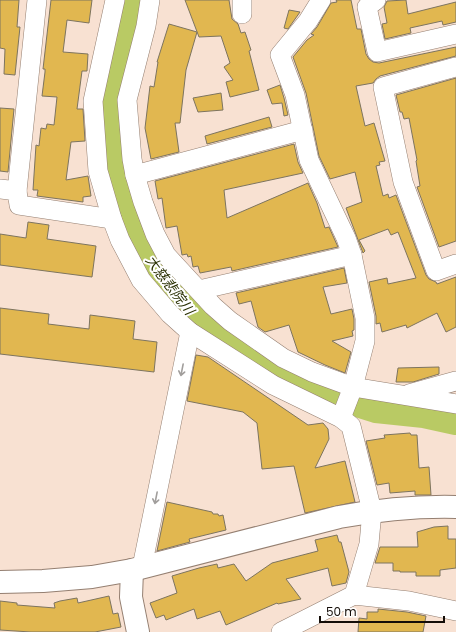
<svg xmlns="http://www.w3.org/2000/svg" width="456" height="632" viewBox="0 0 456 632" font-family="Poppins,'Noto Sans JP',sans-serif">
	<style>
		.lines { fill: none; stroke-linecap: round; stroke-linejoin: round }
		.river { stroke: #b9ca64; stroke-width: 30 }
		.building { fill: #e1b750; stroke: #7d745f }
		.minor-casing { stroke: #947f71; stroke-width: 20 }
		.tertiary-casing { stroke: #947f71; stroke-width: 24 }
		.minor { stroke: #fff; stroke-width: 19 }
		.tertiary { stroke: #fff; stroke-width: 22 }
		.oneway { stroke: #a19e9c }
		.labels { text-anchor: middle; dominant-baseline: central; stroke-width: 4; stroke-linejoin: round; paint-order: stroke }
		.water-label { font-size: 14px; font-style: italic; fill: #2a3003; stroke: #fff }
	</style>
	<rect width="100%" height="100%" fill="#f8e1d2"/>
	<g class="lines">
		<!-- river -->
		<polyline class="river" points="130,0 117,60 107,93 125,207 140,247 187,312 217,338 251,356 322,391 376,408 424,413 456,420"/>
	</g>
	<!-- building -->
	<g class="building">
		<polygon points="0,0 19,0 17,27 20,27 15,75 4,74 5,49 0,48"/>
		<polygon points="51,0 92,0 89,23 67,20 63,52 88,54 87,71 82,71 77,109 83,109 85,141 71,142 66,180 88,176 91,196 83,197 83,202 37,196 38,190 33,190 36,145 39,146 41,128 46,129 47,124 54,125 57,97 42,96 45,72 45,69 43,69"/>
		<polygon points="185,0 229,0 232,19 238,24 241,33 245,32 251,50 249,51 259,90 230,97 226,82 233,80 224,67 230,63 221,36 199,37"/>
		<polygon points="336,0 351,0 357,29 361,29 366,54 369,59 373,62 379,63 456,47 456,56 380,76 376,79 373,83 356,86 365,126 374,123 385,161 379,162 380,165 376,166 383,196 388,194 389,198 396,195 426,275 429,279 436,282 437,284 456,277 456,327 446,332 437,313 407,328 406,325 382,332 380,323 376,324 376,316 369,282 387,278 388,284 416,278 398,232 391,235 388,229 359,240 365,251 363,253 346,208 362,202 355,172 330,179 319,156 306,93 293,57 307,40 314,35 311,34 317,27 331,3 337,2"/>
		<polygon points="406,0 408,14 456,2 456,22 443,25 442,21 410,28 411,33 385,39 382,24 387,23 384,7 387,1"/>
		<polygon points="289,10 300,12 288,29 284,28"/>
		<polygon points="169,24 197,32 186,70 180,123 175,123 179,152 151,159 145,128 150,86 154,87 158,62 157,62"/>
		<polygon points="456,78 456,241 439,247 417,187 420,186 416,161 417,160 409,118 404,119 402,112 400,112 396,95"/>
		<polygon points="280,85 284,98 288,115 284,116 282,103 272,104 267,90"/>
		<polygon points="221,93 223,110 198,112 193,98"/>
		<polygon points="0,108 14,109 8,172 0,171"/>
		<polygon points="269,117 272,127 207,144 205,136"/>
		<polygon points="294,144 298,162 303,173 224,190 227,218 308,183 317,203 325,228 329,227 338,247 232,271 231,267 200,273 198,266 193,267 191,256 188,257 187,254 182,255 177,226 166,228 162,198 158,199 155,181"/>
		<polygon points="28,222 49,225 47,239 96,246 92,277 0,265 0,234 26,238"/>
		<polygon points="344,268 347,283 323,287 331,314 352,309 354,319 354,330 352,331 353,336 332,341 351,352 345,373 325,365 298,352 289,325 265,332 258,327 251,301 239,304 236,293"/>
		<polygon points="0,308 49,314 48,324 89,329 90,315 135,321 133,339 157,342 154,372 0,354"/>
		<polygon points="196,355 208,357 308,425 323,423 328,429 329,439 315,468 345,461 355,502 305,513 294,466 262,469 257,423 243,412 187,401"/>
		<polygon points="439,367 439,374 413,382 396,382 398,368"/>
		<polygon points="410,433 411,435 417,435 419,468 429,467 431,495 415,495 415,491 390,493 389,483 377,485 366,441 385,438 384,435"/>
		<polygon points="167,502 212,512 213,514 218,514 219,516 223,515 226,530 189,539 190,542 157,551"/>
		<polygon points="448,526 448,539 456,539 456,568 440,570 440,576 416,576 416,572 400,572 400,571 393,571 393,563 375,563 380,547 418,547 417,532 434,527"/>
		<polygon points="337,535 339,542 341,542 349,572 346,583 332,586 328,568 286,579 301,599 278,604 277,603 226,625 220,611 197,619 194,609 166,620 164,615 156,618 150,603 177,593 172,576 199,568 217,564 218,568 234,564 246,581 272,563 318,551 315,540"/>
		<polygon points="109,596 113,614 118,613 121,627 95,632 31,632 0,630 0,601 17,603 17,605 55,608 54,603 60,601 77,598 78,603"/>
		<polygon points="378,609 407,612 426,616 423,632 358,632 359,618 367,619 367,612 378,612"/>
	</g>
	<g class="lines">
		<defs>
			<g id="minor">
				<polyline points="115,0 93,101 98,171 112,219 120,240 141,280 170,314 190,332 273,385 341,418 351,426 372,511 369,544 354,595"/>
				<polyline points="150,0 146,26 127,100 132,159 135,175 143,202 155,234 166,255 213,306 230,321 283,358 312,372 353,387 456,404"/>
				<polyline points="242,0 242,14"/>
				<polyline points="321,0 308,21 280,55 295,95 309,160 346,238 352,255 365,318 365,341 353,387 341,418"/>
				<polyline points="376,0 367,7 377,52 456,34"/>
				<polyline points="456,67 383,87 403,182 436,271 456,264"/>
				<polyline points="135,175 303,130"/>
				<polyline points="0,189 17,191 19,205 112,219"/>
				<polyline points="17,191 37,0"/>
				<polyline points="199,290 352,255"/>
				<polyline points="409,394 456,381"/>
				<polyline points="142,567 190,332"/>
				<polyline points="281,632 354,595 409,601 456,611"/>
			</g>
			<g id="tertiary">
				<polyline points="132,570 131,597 138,632"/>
				<path d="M0 582 43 581 92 577 132 570 339 517C378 510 416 506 456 507"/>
			</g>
		</defs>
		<!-- minor casing -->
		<use href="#minor" class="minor-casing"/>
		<!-- tertiary casing -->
		<use href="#tertiary" class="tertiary-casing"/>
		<!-- minor -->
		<use href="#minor" class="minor"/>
		<!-- tertiary -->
		<use href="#tertiary" class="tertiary"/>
	</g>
	<!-- one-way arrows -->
	<defs><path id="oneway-shaft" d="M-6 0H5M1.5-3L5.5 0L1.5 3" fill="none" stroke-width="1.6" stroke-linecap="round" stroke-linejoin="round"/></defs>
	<g class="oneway">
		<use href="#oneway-shaft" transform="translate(182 370) rotate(101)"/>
		<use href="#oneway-shaft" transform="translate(156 498) rotate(101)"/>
	</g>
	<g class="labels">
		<!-- water labels -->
		<g class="water-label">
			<text transform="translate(170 285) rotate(53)">大慈悲院川</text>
		</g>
	</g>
	<!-- scale -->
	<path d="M320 616v6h124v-6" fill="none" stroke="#140d08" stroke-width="2"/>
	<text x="326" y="616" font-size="12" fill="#140d08" stroke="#ffffff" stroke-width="3" paint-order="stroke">50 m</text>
</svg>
